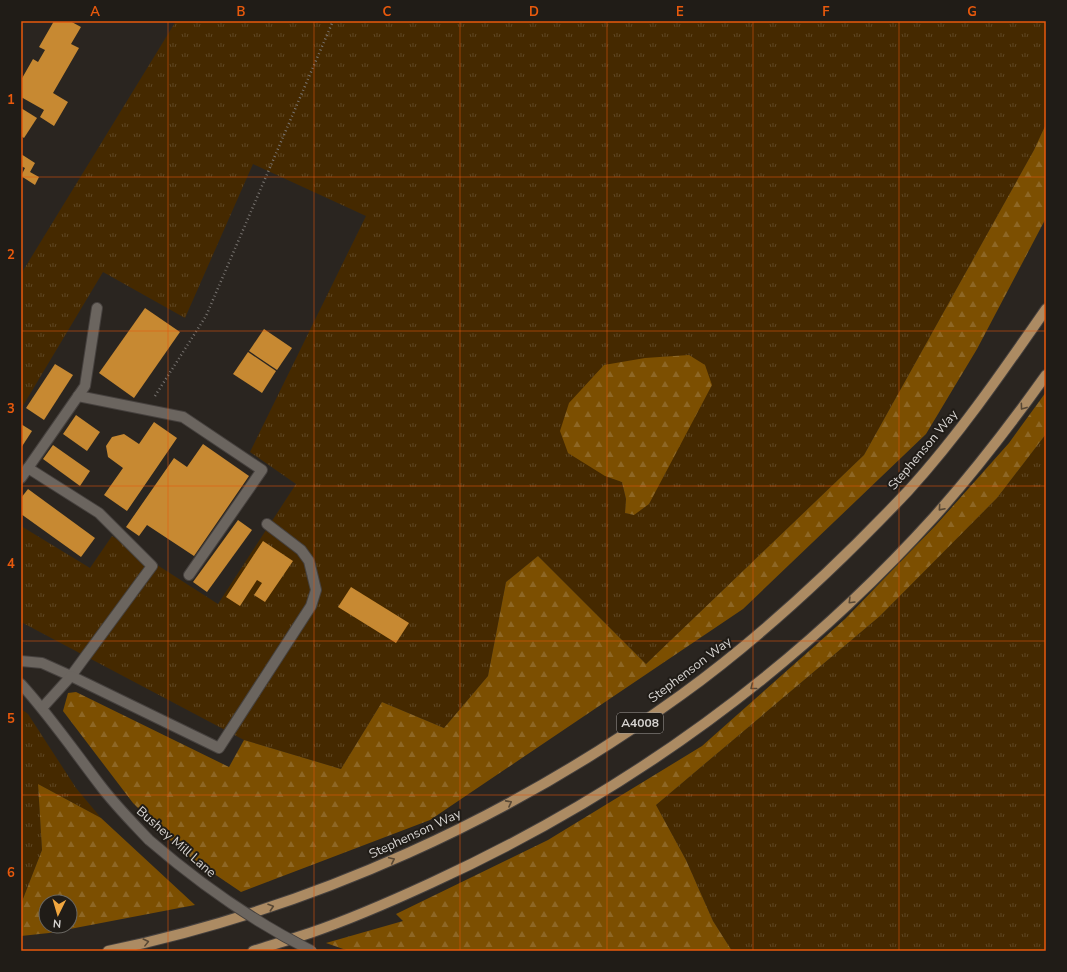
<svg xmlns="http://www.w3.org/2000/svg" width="1067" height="972" viewBox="0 0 1067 972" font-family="'Nunito Sans',sans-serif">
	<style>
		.grass { fill: url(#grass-tufts); fill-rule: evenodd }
		.forest { fill: url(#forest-firs); fill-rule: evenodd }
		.building { fill: #c78932 }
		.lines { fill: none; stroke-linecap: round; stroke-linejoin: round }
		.minor-casing { stroke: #46413e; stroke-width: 12 }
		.major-casing { stroke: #46413e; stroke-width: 12 }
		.path { stroke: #787470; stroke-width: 2.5; stroke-dasharray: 1 3; stroke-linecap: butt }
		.minor { stroke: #6b655f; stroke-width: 10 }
		.major { stroke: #ac8b63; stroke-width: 10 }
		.minor-bridge-casing { stroke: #46413e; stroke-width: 12; stroke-linecap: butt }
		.minor-bridge { stroke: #6b655f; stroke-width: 10 }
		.oneway { stroke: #584835 }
		.grid { fill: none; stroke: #e8590c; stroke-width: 1; stroke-opacity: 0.55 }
		.labels { text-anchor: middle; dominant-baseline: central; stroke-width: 4; stroke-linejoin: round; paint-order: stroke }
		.shield { fill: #201c17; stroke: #a09d99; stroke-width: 1 }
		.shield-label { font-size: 12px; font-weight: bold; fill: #d7d4d1 }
		.street-label { font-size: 13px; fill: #d7d4d1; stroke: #201c17 }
		.neatline { fill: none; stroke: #e8590c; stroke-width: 1.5 }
		.grid-label { font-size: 13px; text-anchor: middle; font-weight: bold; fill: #e8590c }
	</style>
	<defs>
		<pattern id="grass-tufts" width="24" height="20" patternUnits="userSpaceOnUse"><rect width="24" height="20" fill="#452900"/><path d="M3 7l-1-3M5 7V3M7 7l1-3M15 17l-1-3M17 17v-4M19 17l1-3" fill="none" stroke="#5f4724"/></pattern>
		<pattern id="forest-firs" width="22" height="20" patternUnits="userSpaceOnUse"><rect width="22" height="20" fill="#7c4f01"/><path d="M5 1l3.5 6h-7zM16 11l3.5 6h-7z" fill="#8e6725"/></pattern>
	</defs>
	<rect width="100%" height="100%" fill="#2a2520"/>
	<!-- grass -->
	<g class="grass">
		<path d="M176 21H1046V125L1034 150 864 455 646 664 538 556 506 582 488 676 444 728 382 702 341 769 244 740 21 622V526L90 568 112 536 218 604 296 484 250 452 366 216 253 164 185 318 103 272 21 409V274ZM622 482 634 515 625 513 626 499Z"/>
		<polygon points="1046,434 1046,951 732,951 713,921 686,860 656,805 880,616 997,498"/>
		<polygon points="21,709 28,714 76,788 101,818 38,784 42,850 21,904"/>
	</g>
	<!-- forest -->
	<g class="forest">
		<polygon points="1046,124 1046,218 977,349 926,434 743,609 430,820 241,892 182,852 133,803 63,711 68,693 76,692 229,767 244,740 341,769 382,702 444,728 488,676 506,582 538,556 646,664 864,455 1034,150"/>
		<polygon points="689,355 705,365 712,385 649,504 634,515 625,513 626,499 622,482 605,476 568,453 560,431 569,403 604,365 645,358"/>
		<polygon points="1046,392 1046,434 997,498 880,616 656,805 686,860 713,921 732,951 349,951 326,943 403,921 396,914 548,840 702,746 845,619 936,525 1009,443"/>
		<path d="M38 784 101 818 195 905 49 933 21 936V904L42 850ZM46 902H70V926H46Z"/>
	</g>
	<!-- building -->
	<g class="building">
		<polygon points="54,21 70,21 81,27 71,44 79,48 53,93 68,102 54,126 40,117 44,110 21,97 21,80 33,59 38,62 45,50 39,47"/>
		<polygon points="21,108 37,118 24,138 21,136"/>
		<polygon points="21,154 35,163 30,172 39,177 35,185 21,176 25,168 21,166"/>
		<polygon points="145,308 180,332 134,398 99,373"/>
		<polygon points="264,329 292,348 277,370 249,351"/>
		<polygon points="248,352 276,371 262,393 233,374"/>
		<polygon points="55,364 73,375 44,420 26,408"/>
		<polygon points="76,415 100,432 87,451 63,434"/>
		<polygon points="154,422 177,438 127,511 104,495 123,468 108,457 106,446 112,437 124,434 139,444"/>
		<polygon points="21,424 32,431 21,448"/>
		<polygon points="203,444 249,476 194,556 147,525 139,536 126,527 174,458 187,467"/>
		<polygon points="53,445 90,471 80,486 43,459"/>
		<polygon points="28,489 95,538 81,557 21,514 21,498"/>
		<polygon points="238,520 252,530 207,592 193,582"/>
		<polygon points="263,541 293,561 265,602 254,595 262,583 257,580 240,606 226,597"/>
		<polygon points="351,587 409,623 396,643 338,607"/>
	</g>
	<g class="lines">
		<defs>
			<g id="minor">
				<polyline points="78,396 183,417 262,470 189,575"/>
				<polyline points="21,478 85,386 97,308"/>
				<polyline points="21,661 42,663 71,676 152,566 99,513 28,468"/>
				<path d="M21 684C50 716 74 751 100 785 115 805 132 822 149 840"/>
				<polyline points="43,707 71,676 219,748 311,606 316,590 309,561 301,550 267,524"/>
			</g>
			<g id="major">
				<path d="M108 951C314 908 511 818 681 695 764 635 838 565 908 491 959 435 1003 371 1046 309"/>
				<path d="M253 951C272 945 292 939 310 933 351 919 392 901 431 883 623 795 792 674 934 517 974 472 1011 424 1046 375"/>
			</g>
		</defs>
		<!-- minor casing -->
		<use href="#minor" class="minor-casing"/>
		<!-- major casing -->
		<use href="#major" class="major-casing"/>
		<!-- path -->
		<polyline class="path" points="155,396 206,316 333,21"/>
		<!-- minor -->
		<use href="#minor" class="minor"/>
		<!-- major -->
		<use href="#major" class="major"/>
		<defs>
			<path id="minor-bridge" d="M149 840C200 884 252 921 312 951"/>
		</defs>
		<!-- minor-bridge casing -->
		<use href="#minor-bridge" class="minor-bridge-casing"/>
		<!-- minor-bridge -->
		<use href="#minor-bridge" class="minor-bridge"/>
	</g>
	<!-- one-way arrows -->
	<defs><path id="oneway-chevron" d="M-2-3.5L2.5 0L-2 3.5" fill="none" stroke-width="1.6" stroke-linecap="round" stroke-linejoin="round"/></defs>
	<g class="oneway">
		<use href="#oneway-chevron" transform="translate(1023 407) rotate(126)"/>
		<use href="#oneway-chevron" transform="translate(941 508) rotate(131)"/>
		<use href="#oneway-chevron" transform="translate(851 601) rotate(135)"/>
		<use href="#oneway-chevron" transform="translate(753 687) rotate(142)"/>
		<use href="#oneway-chevron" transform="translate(509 803) rotate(-28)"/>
		<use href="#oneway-chevron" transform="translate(392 860) rotate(-25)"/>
		<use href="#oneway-chevron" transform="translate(271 907) rotate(-18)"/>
		<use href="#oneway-chevron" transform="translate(146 942) rotate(-14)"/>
	</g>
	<!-- grid -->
	<path class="grid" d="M168 21V951M314 21V951M460 21V951M607 21V951M753 21V951M899 21V951M21 177H1046M21 331H1046M21 486H1046M21 641H1046M21 795H1046"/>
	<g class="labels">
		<!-- shield labels -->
		<rect class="shield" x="617" y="713" width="46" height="20" rx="3"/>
		<g class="shield-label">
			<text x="640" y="723">A4008</text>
		</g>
		<!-- street labels -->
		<g class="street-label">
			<text transform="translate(923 450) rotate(-50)">Stephenson Way</text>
			<text transform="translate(690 670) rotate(-37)">Stephenson Way</text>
			<text transform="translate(415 834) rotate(-25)">Stephenson Way</text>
			<text transform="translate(176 842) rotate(41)">Bushey Mill Lane</text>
		</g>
	</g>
	<!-- border -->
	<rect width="1067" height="972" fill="none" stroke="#201c17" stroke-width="44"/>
	<!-- north arrow -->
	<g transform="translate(58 914) rotate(185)"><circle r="19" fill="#201c17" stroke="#696661"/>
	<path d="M0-3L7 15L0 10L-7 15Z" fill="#f0a63f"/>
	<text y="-6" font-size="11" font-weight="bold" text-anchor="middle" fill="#d7d4d1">N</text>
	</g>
	<rect x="22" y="22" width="1023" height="928" class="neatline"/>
	<g class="grid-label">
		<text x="95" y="16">A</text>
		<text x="241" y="16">B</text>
		<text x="387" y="16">C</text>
		<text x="534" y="16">D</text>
		<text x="680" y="16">E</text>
		<text x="826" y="16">F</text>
		<text x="972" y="16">G</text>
		<text x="11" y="104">1</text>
		<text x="11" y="259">2</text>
		<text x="11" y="413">3</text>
		<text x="11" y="568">4</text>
		<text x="11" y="723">5</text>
		<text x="11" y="877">6</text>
	</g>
</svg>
